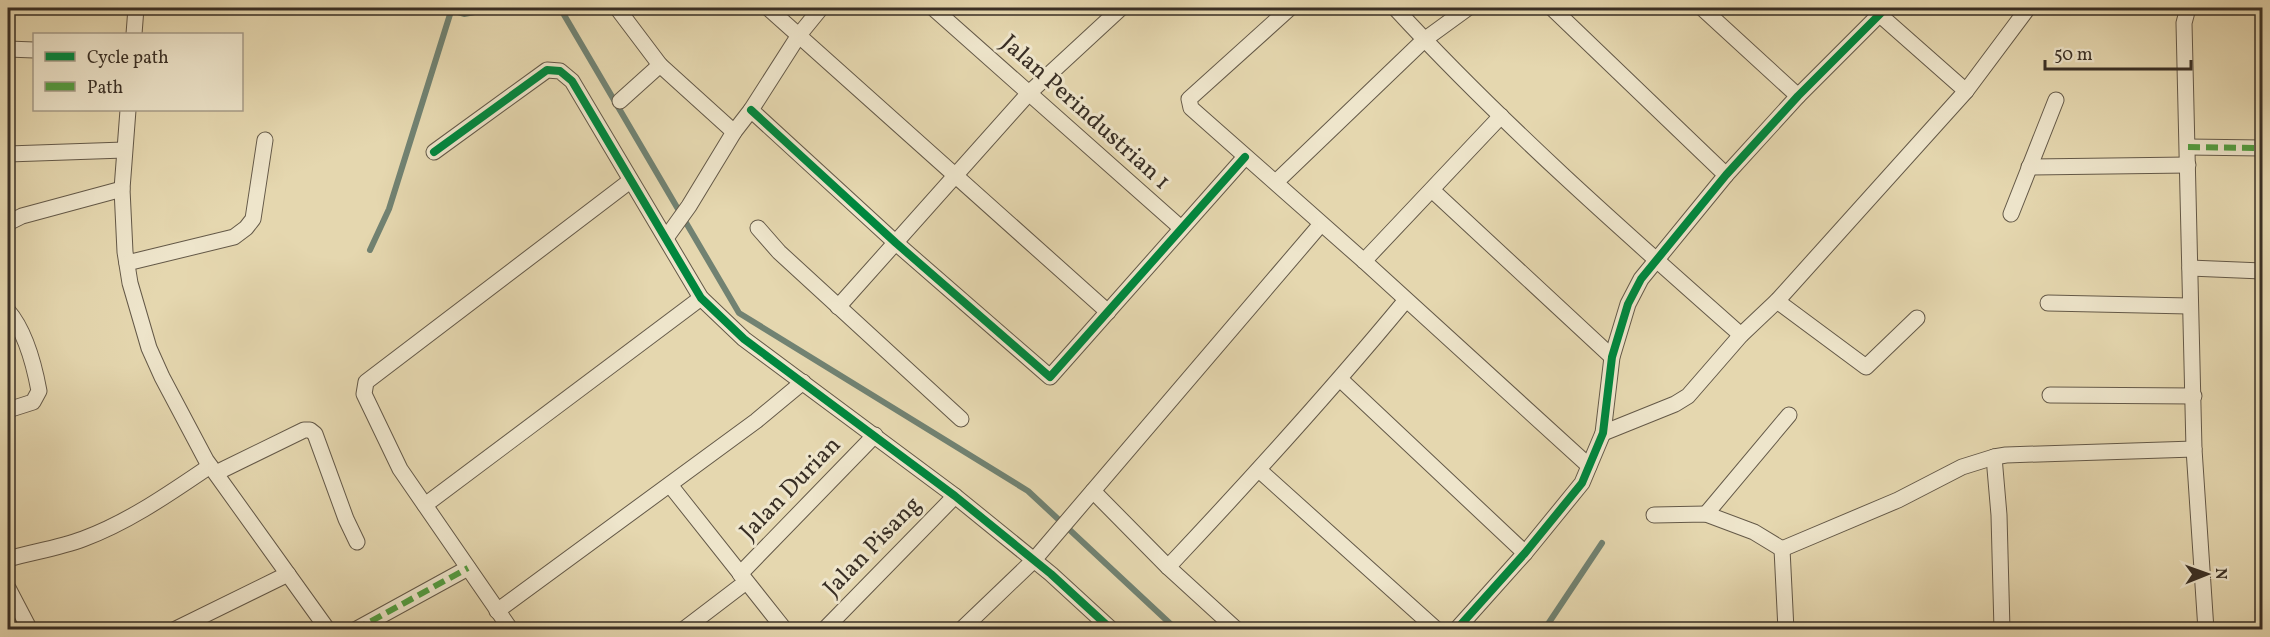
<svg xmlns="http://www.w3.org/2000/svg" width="2270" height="637" viewBox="0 0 2270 637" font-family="Vollkorn,serif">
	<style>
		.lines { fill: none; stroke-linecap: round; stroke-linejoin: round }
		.stream { stroke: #718272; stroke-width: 6 }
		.minor-casing { stroke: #645948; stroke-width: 17 }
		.minor { stroke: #eee5cb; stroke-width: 15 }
		.quiet { stroke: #529d40; stroke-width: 6; stroke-dasharray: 12 6; stroke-linecap: butt }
		.cycleway-casing { stroke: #eee5cb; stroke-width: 11 }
		.cycleway { stroke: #00873e; stroke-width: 8 }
		.labels { text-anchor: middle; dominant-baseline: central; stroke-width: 6; stroke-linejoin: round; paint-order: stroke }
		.street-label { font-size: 24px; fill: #392f25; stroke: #eee5cb }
	</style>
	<rect width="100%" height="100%" fill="#e5d7af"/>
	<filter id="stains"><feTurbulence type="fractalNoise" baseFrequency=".00333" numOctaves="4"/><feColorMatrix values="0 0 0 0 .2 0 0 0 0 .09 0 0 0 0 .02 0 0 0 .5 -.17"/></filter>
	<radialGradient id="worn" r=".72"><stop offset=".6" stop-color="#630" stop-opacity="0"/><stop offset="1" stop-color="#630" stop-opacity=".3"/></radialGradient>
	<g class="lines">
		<!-- stream -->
		<g class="stream">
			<polyline points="444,8 464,14 496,8"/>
			<polyline points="560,8 739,313 1028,491 1177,630"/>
			<polyline points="370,250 389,209 452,8"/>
			<polyline points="1544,630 1602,543"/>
		</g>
		<defs>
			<g id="minor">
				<polyline points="617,8 660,65 734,132"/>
				<polyline points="768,8 1108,312"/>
				<polyline points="933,8 1181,228"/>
				<polyline points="1290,8 1189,99 1191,108 1364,261 1589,466"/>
				<path d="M1395 8C1502 124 1622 230 1741 335"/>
				<polyline points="1552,8 1726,175"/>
				<polyline points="1702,8 1798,96"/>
				<polyline points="1872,8 1966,91"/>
				<polyline points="2188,8 2184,23 2194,449 2206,630"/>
				<polyline points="134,34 136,8"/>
				<polyline points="8,49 34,50"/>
				<polyline points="620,101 660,65"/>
				<polyline points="128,110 122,189 125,252 130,283 149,348 162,377 206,460 328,630"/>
				<polyline points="751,110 896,243 1050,377 1245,157"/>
				<polyline points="2188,147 2262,148"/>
				<polyline points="434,152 547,70 560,71 572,81 701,298 744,339 955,496 1051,574 1112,630"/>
				<polyline points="8,154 124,150"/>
				<polyline points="2029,167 2188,165"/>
				<polyline points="1276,182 1424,40 1468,8"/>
				<polyline points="1432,190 1612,357"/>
				<polyline points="2011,214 2056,100"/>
				<polyline points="8,223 22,216 122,189"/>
				<polyline points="758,228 779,252 961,419"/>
				<polyline points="666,238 689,206 734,132 751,110 799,35 821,8"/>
				<polyline points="1364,261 1501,116"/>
				<polyline points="127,263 234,237 246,228 253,219 265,140"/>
				<polyline points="2190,268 2262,271"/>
				<polyline points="1777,301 1866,367 1917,318"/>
				<polyline points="2048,303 2189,306"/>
				<polyline points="838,307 1029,93 1121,8"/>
				<path d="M8 311C26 332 34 364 39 391L33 402 8 410"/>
				<polyline points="1340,379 1525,553"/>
				<polyline points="2050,395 2194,396"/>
				<polyline points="1603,433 1675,404 1688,396 1741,335 1777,301 1966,91 2028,8"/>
				<polyline points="1994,457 1999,515 2002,630"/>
				<polyline points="1259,470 1437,630"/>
				<polyline points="216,473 304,430 310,430 315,434 346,519 357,542"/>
				<polyline points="670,485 785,630"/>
				<polyline points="1093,491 1168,567 1237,630"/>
				<polyline points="425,505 701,298"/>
				<polyline points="1706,514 1789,415"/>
				<polyline points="1654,515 1706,514 1754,532 1782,549"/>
				<path d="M8 559C32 552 59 548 83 539 129 522 170 493 210 466"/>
				<path d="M1168 567C1250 480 1330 392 1406 300"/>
				<polyline points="740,574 875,435"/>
				<polyline points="8,588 30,630"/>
				<polyline points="497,611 756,421 803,382"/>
				<polyline points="174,630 288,574"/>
				<polyline points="355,630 468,568"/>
				<polyline points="511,630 400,469 364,394 366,382 630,181"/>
				<polyline points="683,630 746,582"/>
				<polyline points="824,630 955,496"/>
				<polyline points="961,630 1034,560 1321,224"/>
				<polyline points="1456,630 1525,553 1582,483 1603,433 1612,357 1628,304 1641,279 1726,175 1798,96 1886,8"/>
				<polyline points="1786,630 1782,549 1898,500 1962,467 1994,457 2006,455 2194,449"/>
			</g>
		</defs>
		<!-- minor casing -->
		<use href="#minor" class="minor-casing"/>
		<!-- minor -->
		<use href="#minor" class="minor"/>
		<!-- quiet -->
		<g class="quiet">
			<polyline points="2188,147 2262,148"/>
			<polyline points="355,630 468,568"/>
		</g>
		<defs>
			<g id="cycleway">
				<polyline points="751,110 896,243 1050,377 1245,157"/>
				<polyline points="434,152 547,70 560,71 572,81 701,298 744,339 955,496 1051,574 1112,630"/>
				<polyline points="1456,630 1525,553 1582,483 1603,433 1612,357 1628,304 1641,279 1726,175 1798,96 1886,8"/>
			</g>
		</defs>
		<!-- cycleway casing -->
		<use href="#cycleway" class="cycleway-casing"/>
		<!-- cycleway -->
		<use href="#cycleway" class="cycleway"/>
	</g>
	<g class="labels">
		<!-- street labels -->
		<g class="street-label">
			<text transform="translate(1085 113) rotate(42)">Jalan Perindustrian 1</text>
			<text transform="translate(791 489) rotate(-46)">Jalan Durian</text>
			<text transform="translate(873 547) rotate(-46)">Jalan Pisang</text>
		</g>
	</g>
	<!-- margin -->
	<rect width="2270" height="637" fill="none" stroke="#e5d7af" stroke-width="30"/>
	<rect x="9" y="9" width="2252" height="619" fill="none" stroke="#392f25" stroke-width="3"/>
	<rect x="15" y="15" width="2240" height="607" fill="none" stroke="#392f25" stroke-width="1.5"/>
	<!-- legend -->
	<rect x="33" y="33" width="210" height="78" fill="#eee5cb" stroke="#a69c89" stroke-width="1.5"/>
	<rect x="45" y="52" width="30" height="9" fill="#00873e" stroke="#a69c89" stroke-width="1.5"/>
	<text x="87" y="63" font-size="18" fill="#392f25">Cycle path</text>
	<rect x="45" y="82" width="30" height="9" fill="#529d40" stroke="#a69c89" stroke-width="1.5"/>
	<text x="87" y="93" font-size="18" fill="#392f25">Path</text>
	<!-- north arrow -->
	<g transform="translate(2207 574) rotate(89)" stroke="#eee5cb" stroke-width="4.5" paint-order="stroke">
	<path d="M0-4.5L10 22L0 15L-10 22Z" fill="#392f25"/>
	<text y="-9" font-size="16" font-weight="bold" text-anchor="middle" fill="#392f25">N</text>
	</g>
	<!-- scale -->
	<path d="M2045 60v9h146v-9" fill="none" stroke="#392f25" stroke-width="3"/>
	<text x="2054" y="60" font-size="18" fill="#392f25" stroke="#eee5cb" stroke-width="4.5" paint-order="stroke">50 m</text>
	<rect width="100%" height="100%" filter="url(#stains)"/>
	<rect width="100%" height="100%" fill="url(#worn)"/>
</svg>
